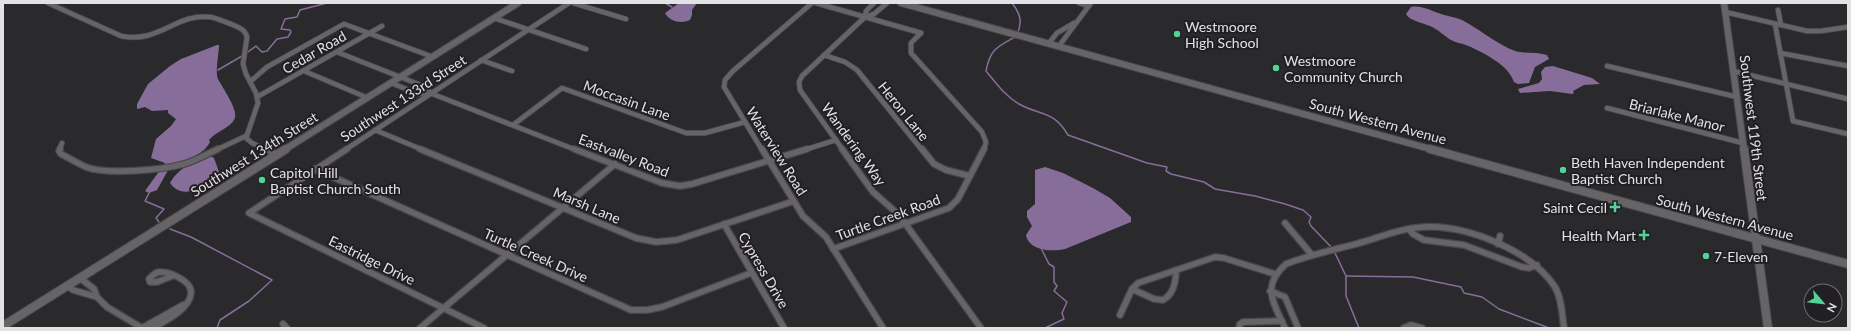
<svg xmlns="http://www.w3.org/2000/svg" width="1851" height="331" viewBox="0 0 1851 331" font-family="Lato,sans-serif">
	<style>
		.water { fill: #876e9a }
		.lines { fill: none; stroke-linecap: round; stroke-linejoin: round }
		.stream { stroke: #876e9a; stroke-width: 1.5 }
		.street-far1-casing { stroke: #49474a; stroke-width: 6 }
		.street-casing { stroke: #49474a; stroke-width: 8 }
		.secondary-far1-casing { stroke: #49474a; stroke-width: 8 }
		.secondary-casing { stroke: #49474a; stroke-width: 10 }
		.street-far1 { stroke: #666467; stroke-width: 4.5 }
		.street { stroke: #666467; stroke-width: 5.5 }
		.secondary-far1 { stroke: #666467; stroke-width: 6 }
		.secondary { stroke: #666467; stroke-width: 8 }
		.poi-dot { fill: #52d397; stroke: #211f22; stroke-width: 1.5 }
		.labels { text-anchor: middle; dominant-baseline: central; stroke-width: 4; stroke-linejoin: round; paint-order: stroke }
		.poi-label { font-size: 14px; fill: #e2e1e3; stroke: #211f22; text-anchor: start }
		.street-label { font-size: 14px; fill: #e2e1e3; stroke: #211f22 }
	</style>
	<rect width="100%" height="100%" fill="#2a292c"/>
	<!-- water -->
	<g class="water">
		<path d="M679 3H697L692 10V15L690 20C681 24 670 22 665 13Z"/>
		<path d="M1411 7C1420 5 1430 10 1438 13 1446 16 1455 17 1462 20 1479 29 1493 41 1510 49 1522 55 1535 51 1547 55L1549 59 1535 67 1529 83 1518 84 1514 82C1508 64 1482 52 1466 45 1461 43 1456 43 1451 40 1443 35 1439 30 1430 26 1423 23 1410 21 1406 14Z"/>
		<path d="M217 45H219C219 53 215 72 218 79 222 87 238 109 235 118 231 128 216 131 209 140L210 142C203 156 185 160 171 165L157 190 149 193 145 191 165 163 151 158 156 139 171 126 176 119 168 113V110L152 111 145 107 137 109V104L148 84 170 66 181 59Z"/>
		<polygon points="1553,66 1592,78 1600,84 1584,85 1573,91 1574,93 1572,94 1550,91 1520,93 1518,89 1539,83 1542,79 1541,72 1545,67"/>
		<path d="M210 156 214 158 219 172C217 177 211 180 207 183 195 192 180 197 170 183 179 167 194 162 210 156Z"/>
		<path d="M1045 167 1063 173 1093 188 1110 198 1131 217V222L1065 249C1052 252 1029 251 1026 235L1032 226 1027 217V211L1035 204V170Z"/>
	</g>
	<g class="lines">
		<!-- stream -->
		<g class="stream">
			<polyline points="665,3 672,7"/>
			<path d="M1012 3C1020 13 1023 22 1017 34"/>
			<path d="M1015 37C997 47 990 49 986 71 996 83 1005 96 1019 104 1041 116 1053 110 1068 135L1147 163 1167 167 1166 171 1171 174 1204 182 1215 189 1255 196 1285 204 1303 210 1311 217 1309 222 1311 226 1332 248"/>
			<polyline points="245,54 256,46 262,52 267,51 277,39 288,37 291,32 290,30 281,29 285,19 297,17 300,10 327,3"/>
			<polyline points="218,70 242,56"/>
			<polyline points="149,193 145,201 164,209 156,218 159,222"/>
			<polyline points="170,229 191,237 272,280 249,301 220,320 217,328"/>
			<polyline points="1041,248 1049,264 1054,267 1054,282 1057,286 1054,291 1067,302 1062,313 1064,319 1045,328"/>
			<polyline points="1334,251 1346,276 1346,296 1359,328"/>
			<polyline points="1346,276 1413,277 1461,287 1464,293 1482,297 1499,309 1549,328"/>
		</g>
		<defs>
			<g id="street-far1">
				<path d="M48 3 121 36C159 44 176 13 210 17 218 18 224 22 231 24 238 27 245 29 247 37L243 64 246 74 256 93 258 103 246 138 252 143 267 150"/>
				<polyline points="573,3 626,19"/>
				<polyline points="816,3 921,33"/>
				<polyline points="874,3 866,11 865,17 874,14 887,3"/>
				<polyline points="1079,3 1089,6"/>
				<polyline points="1778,10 1781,25"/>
				<polyline points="1725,12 1807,31 1821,31 1848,27"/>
				<polyline points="494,18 586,49"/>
				<polyline points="1775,24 1793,121 1848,134"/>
				<polyline points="921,33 911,43 911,53 982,132 986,142 984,150"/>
				<polyline points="1049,43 1057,33 1074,23"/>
				<polyline points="1059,46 1091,3"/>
				<polyline points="337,52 428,88 430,93"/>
				<polyline points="1780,53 1848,66"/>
				<polyline points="824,55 845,62 857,70 922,150"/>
				<polyline points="481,60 512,71"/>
				<polyline points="1607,66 1737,97"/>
				<polyline points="304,71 368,98"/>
				<polyline points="1733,71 1848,99"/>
				<polyline points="251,81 267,67 344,24 433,57"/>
				<polyline points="391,83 419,94 430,93 576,150"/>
				<polyline points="257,97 382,26"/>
				<polyline points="1607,108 1743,143"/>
				<polyline points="513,125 562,88 686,133 705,133 745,122"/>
				<polyline points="375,130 423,150"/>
				<polyline points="59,150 62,143"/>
				<polyline points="216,150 246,136"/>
				<polyline points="345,150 569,3"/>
				<polyline points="762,150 724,87 725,80 733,71 812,3"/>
				<polyline points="804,150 836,140"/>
				<polyline points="843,150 800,90 799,82 802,76 865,17"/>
			</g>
			<g id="street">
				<path d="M60 149 59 151 61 154C69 158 77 163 86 167 106 175 162 170 184 164 195 161 207 154 218 149"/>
				<polyline points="265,149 278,155"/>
				<polyline points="347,149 249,213 484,328"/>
				<polyline points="420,149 636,238 656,242 677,240 794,201"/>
				<polyline points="574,149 662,183 680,186 692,184 807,149"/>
				<polyline points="762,149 803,216 826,237 883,328"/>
				<polyline points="842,149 873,192 899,215 981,328"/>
				<polyline points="922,149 934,164 946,170 970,176"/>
				<polyline points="315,169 631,310 647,310 662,307 751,273"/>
				<polyline points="1285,223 1312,255"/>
				<polyline points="724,224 784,328"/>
				<polyline points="1409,229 1413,234 1424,240 1464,245 1522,267 1529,268 1537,265"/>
				<polyline points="1498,244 1500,236"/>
				<polyline points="833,249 949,208 958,199 984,149"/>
				<polyline points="80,278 94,289 97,297 107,307 142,328"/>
				<polyline points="68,286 73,290 97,297"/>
				<path d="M1132 289 1154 299 1163 300C1174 294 1176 282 1176 270"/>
				<polyline points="1270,291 1285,297 1298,328"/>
				<polyline points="1120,315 1132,289 1138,283 1215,257 1224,258 1275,274"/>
				<polyline points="283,324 287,328"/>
				<polyline points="142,328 183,305"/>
				<path d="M153 328C165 321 190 309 191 293 192 281 169 271 159 272 154 273 152 276 149 279L150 282H157L172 276"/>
				<polyline points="420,328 615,164"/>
				<polyline points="1239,328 1240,324 1243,322 1282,321"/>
				<path d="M1285 328C1273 302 1261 286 1286 264 1309 255 1333 250 1356 244 1378 238 1401 228 1424 227 1466 225 1531 250 1555 287 1562 299 1562 315 1564 328"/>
				<polyline points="1404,328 1411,325 1422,328"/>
			</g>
			<g id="secondary-far1">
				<polyline points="901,3 1434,150"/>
				<polyline points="1724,3 1744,150"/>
				<polyline points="284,150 518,3"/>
			</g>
			<g id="secondary">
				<polyline points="1430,149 1848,264"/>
				<polyline points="1744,149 1768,328"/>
				<polyline points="3,326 286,149"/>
			</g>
		</defs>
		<!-- street-far1 casing -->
		<use href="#street-far1" class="street-far1-casing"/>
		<!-- street casing -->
		<use href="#street" class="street-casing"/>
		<!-- secondary-far1 casing -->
		<use href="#secondary-far1" class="secondary-far1-casing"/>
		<!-- secondary casing -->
		<use href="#secondary" class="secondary-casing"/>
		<!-- street-far1 -->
		<use href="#street-far1" class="street-far1"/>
		<!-- street -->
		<use href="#street" class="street"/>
		<!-- secondary-far1 -->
		<use href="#secondary-far1" class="secondary-far1"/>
		<!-- secondary -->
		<use href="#secondary" class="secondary"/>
	</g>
	<!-- markers -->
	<g class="poi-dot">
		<circle cx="1177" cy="34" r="4"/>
		<circle cx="1276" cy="68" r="4"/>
		<circle cx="1563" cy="170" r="4"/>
		<circle cx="262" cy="180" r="4"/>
		<path d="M1613 201h4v4h4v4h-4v4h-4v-4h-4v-4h4z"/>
		<path d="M1642 229h4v4h4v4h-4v4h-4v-4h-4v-4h4z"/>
		<circle cx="1706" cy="256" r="4"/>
	</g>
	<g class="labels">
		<!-- poi labels -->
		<g class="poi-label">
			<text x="1185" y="26">Westmoore<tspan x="1185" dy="16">High School</tspan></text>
			<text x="1284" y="60">Westmoore<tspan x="1284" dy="16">Community Church</tspan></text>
			<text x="1571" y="162">Beth Haven Independent<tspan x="1571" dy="16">Baptist Church</tspan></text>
			<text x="270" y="172">Capitol Hill<tspan x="270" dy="16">Baptist Church South</tspan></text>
			<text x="1607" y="207" text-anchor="end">Saint Cecil</text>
			<text x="1636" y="235" text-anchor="end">Health Mart</text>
			<text x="1714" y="256">7-Eleven</text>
		</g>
		<!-- street labels -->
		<g class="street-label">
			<text transform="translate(314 52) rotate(-30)">Cedar Road</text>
			<text transform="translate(403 98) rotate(-33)">Southwest 133rd Street</text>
			<text transform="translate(627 100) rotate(20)">Moccasin Lane</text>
			<text transform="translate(904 111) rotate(51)">Heron Lane</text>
			<text transform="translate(1677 115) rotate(14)">Briarlake Manor</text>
			<text transform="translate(1378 121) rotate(15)">South Western Avenue</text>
			<text transform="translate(1754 128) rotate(83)">Southwest 119th Street</text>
			<text transform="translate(854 144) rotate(54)">Wandering Way</text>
			<text transform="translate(777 151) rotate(58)">Waterview Road</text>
			<text transform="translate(254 154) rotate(-32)">Southwest 134th Street</text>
			<text transform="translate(624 155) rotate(21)">Eastvalley Road</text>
			<text transform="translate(587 205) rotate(23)">Marsh Lane</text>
			<text transform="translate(888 217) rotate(-20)">Turtle Creek Road</text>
			<text transform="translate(1725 217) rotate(15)">South Western Avenue</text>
			<text transform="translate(536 255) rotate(24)">Turtle Creek Drive</text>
			<text transform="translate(372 260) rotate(26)">Eastridge Drive</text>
			<text transform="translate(764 270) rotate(60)">Cypress Drive</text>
		</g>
	</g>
	<!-- border -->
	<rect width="1851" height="331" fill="none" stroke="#e2e1e3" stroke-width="8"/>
	<!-- north arrow -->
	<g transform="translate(1823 303) rotate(118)"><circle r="19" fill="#211f22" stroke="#6e6d6f"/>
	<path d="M0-3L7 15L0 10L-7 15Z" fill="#52d397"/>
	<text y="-6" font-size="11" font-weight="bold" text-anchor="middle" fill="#e2e1e3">N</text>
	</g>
</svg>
